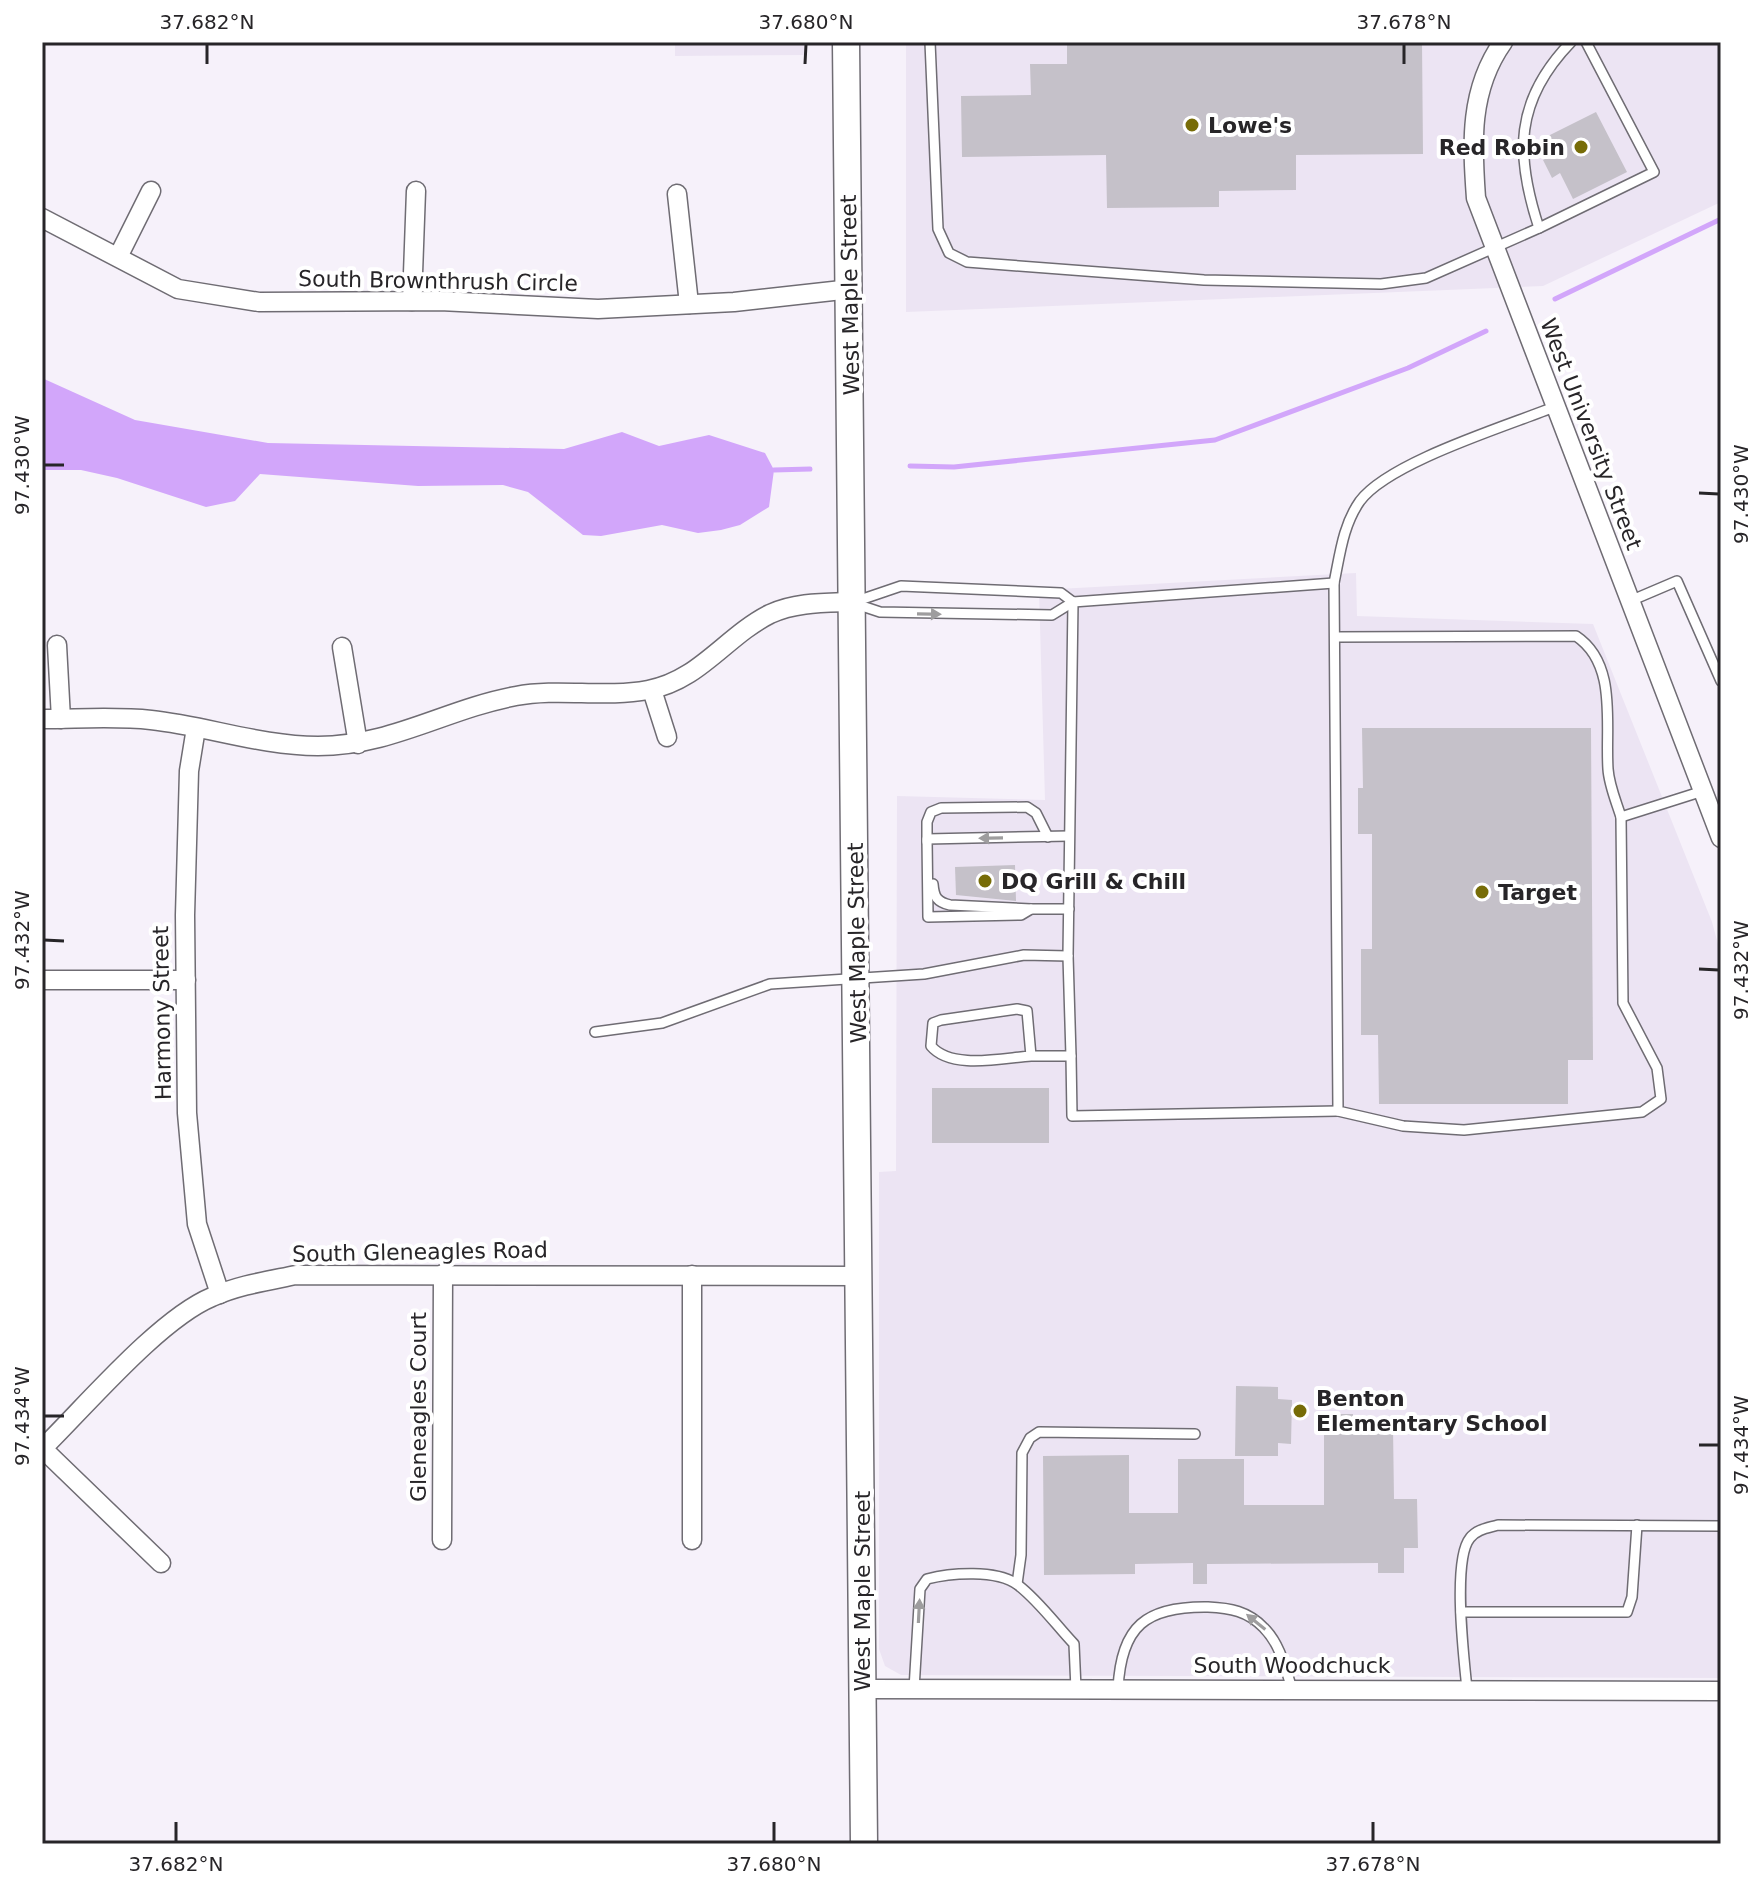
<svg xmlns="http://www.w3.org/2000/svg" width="1763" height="1886" viewBox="0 0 1763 1886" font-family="'DejaVu Sans',sans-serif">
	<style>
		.built { fill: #ece4f3 }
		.water { fill: #d2a6fa }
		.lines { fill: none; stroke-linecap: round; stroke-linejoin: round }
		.stream { stroke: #d2a6fa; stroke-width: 5 }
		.building { fill: #c5c1c9 }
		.lane-casing { stroke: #6f6c73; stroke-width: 12 }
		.street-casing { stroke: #6f6c73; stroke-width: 21 }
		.secondary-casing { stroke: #6f6c73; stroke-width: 29 }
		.lane { stroke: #fff; stroke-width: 9 }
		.street { stroke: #fff; stroke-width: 18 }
		.secondary { stroke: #fff; stroke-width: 26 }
		.oneway { fill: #9e9d9e }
		.ticks { fill: none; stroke: #272528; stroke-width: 3 }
		.poi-dot { fill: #776c07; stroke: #fff; stroke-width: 3 }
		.labels { text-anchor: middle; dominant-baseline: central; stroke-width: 8; stroke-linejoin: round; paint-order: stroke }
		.poi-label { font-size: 22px; font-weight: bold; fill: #272528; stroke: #fff; text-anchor: start }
		.street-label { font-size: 22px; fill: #272528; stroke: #fff }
		.neatline { fill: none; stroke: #272528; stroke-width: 3 }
		.ticks-label { font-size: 20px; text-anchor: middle; fill: #272528 }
	</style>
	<rect width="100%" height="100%" fill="#f6f1fa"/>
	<!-- built -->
	<g class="built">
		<polygon points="675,42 804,42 804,55 675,56"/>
		<polygon points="906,42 1721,42 1721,202 1543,286 906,312"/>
		<polygon points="1356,573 1357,616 1593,624 1712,922 1721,955 1721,1678 901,1675 885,1666 879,1649 879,1172 896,1171 897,796 1045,800 1039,590"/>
	</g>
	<!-- water -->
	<polygon class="water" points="42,378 135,420 268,443 564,449 622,432 659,446 709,435 765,453 774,470 769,507 740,525 721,530 698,533 662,525 601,536 583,535 528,492 503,485 418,486 260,474 235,501 206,507 117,478 81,470 42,470"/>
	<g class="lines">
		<!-- stream -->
		<g class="stream">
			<polyline points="1555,299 1721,219"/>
			<polyline points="910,466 954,467 1215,440 1408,368 1486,331"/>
			<polyline points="774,470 810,469"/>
		</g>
	</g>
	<!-- building -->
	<g class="building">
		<polygon points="1067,42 1422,42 1423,154 1296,155 1296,190 1219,191 1219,207 1107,208 1106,155 962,157 961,96 1031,95 1030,64 1067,64"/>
		<polygon points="1596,112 1627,172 1573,199 1560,173 1552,178 1543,160 1551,156 1542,139"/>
		<polygon points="1362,728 1591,728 1593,1060 1568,1060 1568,1104 1379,1104 1378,1035 1361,1035 1361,949 1372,949 1372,834 1358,834 1358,788 1363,788"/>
		<polygon points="1015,865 1016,901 956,895 955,867"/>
		<rect x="932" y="1088" width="117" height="55"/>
		<polygon points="1236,1386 1278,1387 1278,1399 1292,1400 1291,1444 1278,1443 1278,1456 1235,1456"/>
		<polygon points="1324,1414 1353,1414 1353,1427 1393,1427 1394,1499 1417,1499 1418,1548 1404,1548 1404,1573 1378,1573 1378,1563 1207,1564 1207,1584 1193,1584 1193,1563 1135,1564 1135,1574 1044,1575 1043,1456 1129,1455 1129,1513 1178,1513 1178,1459 1244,1459 1244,1505 1324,1505"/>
	</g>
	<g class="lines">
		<defs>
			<g id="lane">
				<polyline points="930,42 938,229 949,253 967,262 1204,280 1381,284 1426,278 1539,228 1654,172 1586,42"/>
				<path d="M1539 228C1515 155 1514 101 1571 42"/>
				<path d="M1554 407C1507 426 1389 462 1360 501 1343 525 1340 554 1334 583L1338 1111 1403 1126 1464 1130 1642 1112 1661 1099 1657 1068 1623 1003 1621 817"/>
				<polyline points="1630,601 1677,581 1721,681"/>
				<polyline points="854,602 901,586 1061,593 1073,602"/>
				<polyline points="856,604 880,612 1052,615 1073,602 1334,583"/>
				<path d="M1335 637 1576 636C1618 664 1605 725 1608 769 1609 785 1616 801 1621 817L1703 791"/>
				<polyline points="927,842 927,822 931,812 941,808 1027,807 1036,813 1048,837"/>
				<path d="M933 884C934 897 937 902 950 905L1031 909"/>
				<polyline points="1069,909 1031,909 1021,915 928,917 927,839 1069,836"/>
				<polyline points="595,1032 662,1023 770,984 924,974 1024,955 1068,956"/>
				<path d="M1031 1056C1002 1058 951 1070 931 1046L933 1023 941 1020 1017 1009 1027 1011 1031 1056H1071L1068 956 1073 602"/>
				<polyline points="1071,1056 1072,1116 1338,1111"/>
				<polyline points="1017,1584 1021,1555 1022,1453 1030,1438 1039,1432 1195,1434"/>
				<polyline points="1461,1612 1627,1612 1632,1597 1637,1525"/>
				<path d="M914 1689 920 1589 927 1579C950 1573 997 1569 1018 1585 1039 1601 1056 1625 1074 1644L1076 1689"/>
				<path d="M1118 1689C1121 1626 1146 1606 1208 1607 1230 1608 1248 1611 1264 1628 1280 1644 1285 1667 1292 1689"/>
				<path d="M1467 1689C1464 1659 1452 1560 1470 1538 1477 1529 1488 1528 1498 1525L1721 1526"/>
			</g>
			<g id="street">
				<path d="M1503 42C1469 90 1472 143 1476 198L1721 838"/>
				<polyline points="677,194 689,304"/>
				<polyline points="42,218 178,289 259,302 440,301 598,309 734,302 851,289"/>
				<polyline points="118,257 151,191"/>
				<polyline points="412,301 416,191"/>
				<polyline points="57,645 61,719"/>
				<polyline points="342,647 358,744"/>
				<polyline points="652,690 667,737"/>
				<path d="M42 719C78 719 115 716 151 720 207 726 261 746 318 746 391 746 446 709 516 696 559 688 604 698 648 690 699 681 726 636 770 614 796 602 824 603 853 602"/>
				<polyline points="196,728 189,771 185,915 187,1113 197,1224 220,1294"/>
				<polyline points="45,980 186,980"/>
				<polyline points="42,1448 161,1563"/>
				<path d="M42 1449C85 1407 159 1319 212 1297 239 1285 267 1281 296 1275L860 1276"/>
				<polyline points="442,1540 443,1274"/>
				<polyline points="692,1540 692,1275"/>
				<polyline points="863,1689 1721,1691"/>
			</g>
			<polyline id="secondary" points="846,42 864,1844"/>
		</defs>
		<!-- lane casing -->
		<use href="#lane" class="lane-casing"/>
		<!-- street casing -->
		<use href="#street" class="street-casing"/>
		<!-- secondary casing -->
		<use href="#secondary" class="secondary-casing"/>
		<!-- lane -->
		<use href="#lane" class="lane"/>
		<!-- street -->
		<use href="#street" class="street"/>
		<!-- secondary -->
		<use href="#secondary" class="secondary"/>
	</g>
	<!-- one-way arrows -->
	<defs><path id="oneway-solid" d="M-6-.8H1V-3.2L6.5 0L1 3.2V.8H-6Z" transform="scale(2)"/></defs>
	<g class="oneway">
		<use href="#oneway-solid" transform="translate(929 614) rotate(1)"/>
		<use href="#oneway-solid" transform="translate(991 838) rotate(179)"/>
		<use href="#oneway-solid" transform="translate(919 1611) rotate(-87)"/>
		<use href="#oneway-solid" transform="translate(1256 1622) rotate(-141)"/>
	</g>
	<!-- ticks -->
	<path class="ticks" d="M207 64V44M805 64 806 44M1404 64V44M44 465H64M1699 493 1719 494M44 940 64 941M1699 969 1719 970M44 1416H64M1699 1445H1719M176 1842V1822M774 1842V1822M1373 1842V1822"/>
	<!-- markers -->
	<g class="poi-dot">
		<circle cx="1192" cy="125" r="8"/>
		<circle cx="1581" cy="147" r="8"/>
		<circle cx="985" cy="881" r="8"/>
		<circle cx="1482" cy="892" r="8"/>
		<circle cx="1300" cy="1411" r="8"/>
	</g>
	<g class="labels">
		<!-- poi labels -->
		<g class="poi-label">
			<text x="1208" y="125">Lowe's</text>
			<text x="1565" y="147" text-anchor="end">Red Robin</text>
			<text x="1001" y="881">DQ Grill &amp; Chill</text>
			<text x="1498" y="892">Target</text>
			<text x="1316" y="1398">Benton<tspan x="1316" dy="25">Elementary School</tspan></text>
		</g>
		<!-- street labels -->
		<g class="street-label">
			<text transform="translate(438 281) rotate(1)">South Brownthrush Circle</text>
			<text transform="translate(850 295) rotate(-91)">West Maple Street</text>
			<text transform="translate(1591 434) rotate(69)">West University Street</text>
			<text transform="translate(857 943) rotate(-91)">West Maple Street</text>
			<text transform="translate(162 1013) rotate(-91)">Harmony Street</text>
			<text transform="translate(420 1252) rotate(-1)">South Gleneagles Road</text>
			<text transform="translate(418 1407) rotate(-90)">Gleneagles Court</text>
			<text transform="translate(862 1591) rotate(-90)">West Maple Street</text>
			<text x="1292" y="1665">South Woodchuck</text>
		</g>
	</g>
	<!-- border -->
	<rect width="1763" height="1886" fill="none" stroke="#ffffff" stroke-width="88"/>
	<rect x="44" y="44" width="1675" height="1798" class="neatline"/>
	<g class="ticks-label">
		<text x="207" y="29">37.682°N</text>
		<text x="806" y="29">37.680°N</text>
		<text x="1404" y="29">37.678°N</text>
		<text transform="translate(22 465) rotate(-90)" y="7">97.430°W</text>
		<text transform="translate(1741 494) rotate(-90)" y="7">97.430°W</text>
		<text transform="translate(22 940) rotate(-90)" y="7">97.432°W</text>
		<text transform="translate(1741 970) rotate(-90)" y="7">97.432°W</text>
		<text transform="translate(22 1416) rotate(-90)" y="7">97.434°W</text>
		<text transform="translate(1741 1445) rotate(-90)" y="7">97.434°W</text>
		<text x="176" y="1871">37.682°N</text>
		<text x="774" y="1871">37.680°N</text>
		<text x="1373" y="1871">37.678°N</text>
	</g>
</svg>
